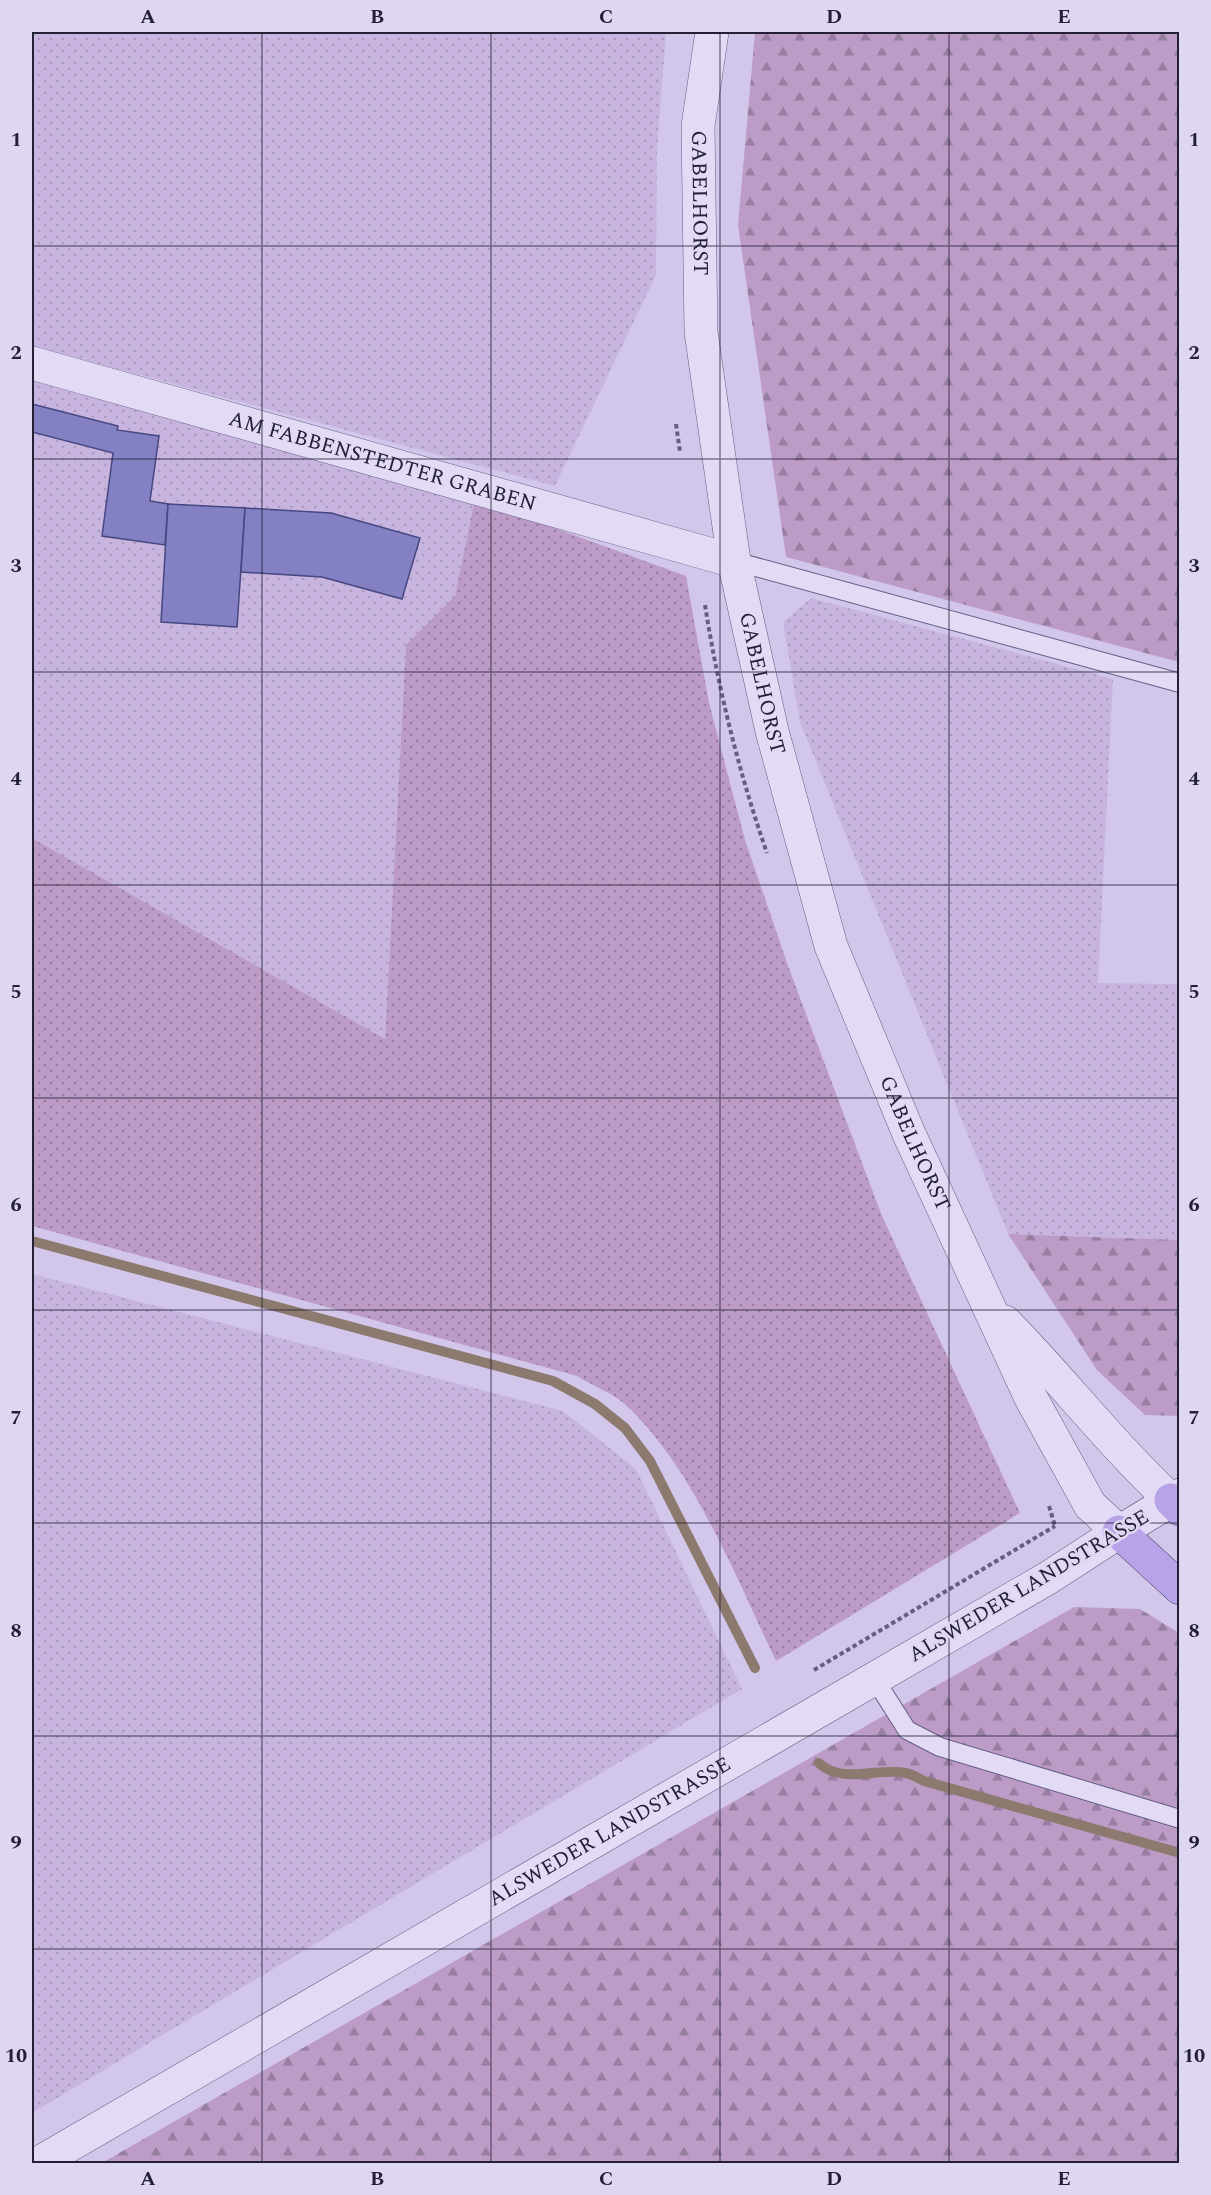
<svg xmlns="http://www.w3.org/2000/svg" width="1211" height="2195" viewBox="0 0 1211 2195" font-family="Spectral,serif">
	<style>
		.farmland { fill: url(#farmland-dots) }
		.grass { fill: url(#grass-dots) }
		.forest { fill: url(#forest-firs) }
		.lines { fill: none; stroke-linecap: round; stroke-linejoin: round }
		.stream { stroke: #8c7a6f; stroke-width: 10 }
		.building { fill: #8381c4; stroke: #474781; stroke-width: 1.5 }
		.service-casing { stroke: #645e84; stroke-width: 20 }
		.minor-casing { stroke: #645e84; stroke-width: 34 }
		.tertiary-casing { stroke: #645e84; stroke-width: 34 }
		.secondary-casing { stroke: #464166; stroke-width: 34 }
		.primary-casing { stroke: #353252; stroke-width: 34 }
		.path { stroke: #645e84; stroke-width: 4; stroke-dasharray: 4.5 3; stroke-linecap: butt }
		.service { stroke: #e3daf5; stroke-width: 18 }
		.minor { stroke: #e3daf5; stroke-width: 33 }
		.tertiary { stroke: #e3daf5; stroke-width: 33 }
		.secondary { stroke: #e3daf5; stroke-width: 33 }
		.primary { stroke: #b8a3e9; stroke-width: 33 }
		.grid { fill: none; stroke: #232036; stroke-width: 1.5; stroke-opacity: 0.55 }
		.labels { text-anchor: middle; dominant-baseline: central; stroke-width: 5; stroke-linejoin: round; paint-order: stroke }
		.street-label { font-size: 21px; fill: #232036; stroke: #dfd6f2 }
		.neatline { fill: none; stroke: #232036; stroke-width: 2 }
		.grid-label { font-size: 20px; text-anchor: middle; font-weight: bold; fill: #232036 }
	</style>
	<defs>
		<pattern id="farmland-dots" width="8" height="8" patternUnits="userSpaceOnUse" patternTransform="scale(1.5)"><rect width="8" height="8" fill="#c8b5df"/><path d="M2 2h.1M6 6h.1" fill="none" stroke="#ac9bc0" stroke-width="1.8" stroke-linecap="round"/></pattern>
		<pattern id="grass-dots" width="8" height="8" patternUnits="userSpaceOnUse" patternTransform="scale(1.5)"><rect width="8" height="8" fill="#bc9cc7"/><path d="M2 2h.1M6 6h.1" fill="none" stroke="#987fa2" stroke-width="1.8" stroke-linecap="round"/></pattern>
		<pattern id="forest-firs" width="22" height="20" patternUnits="userSpaceOnUse" patternTransform="scale(1.5)"><rect width="22" height="20" fill="#bc9cc7"/><path d="M5 1l3.5 6h-7zM16 11l3.5 6h-7z" fill="#987fa2"/></pattern>
	</defs>
	<rect width="100%" height="100%" fill="#d2c7ea"/>
	<!-- farmland -->
	<g class="farmland">
		<polygon points="32,32 666,32 657,151 656,275 555,486 32,346"/>
		<polygon points="32,374 475,499 455,596 406,645 385,1039 32,838"/>
		<polygon points="811,598 1113,679 1098,983 1179,984 1179,1240 1008,1234 800,722 783,622"/>
		<polygon points="32,1274 563,1411 636,1469 742,1689 32,2113"/>
	</g>
	<!-- grass -->
	<path class="grass" d="M475 499 686 576 709 703 745 840 788 966 882 1216 1020 1513 776 1661C736 1578 695 1471 628 1407 615 1394 593 1386 577 1376L32 1226V838L385 1039 406 645 455 596Z"/>
	<!-- forest -->
	<g class="forest">
		<polygon points="755,32 1179,32 1179,662 786,557 738,225"/>
		<polygon points="1008,1234 1179,1240 1179,1416 1145,1415 1097,1370"/>
		<polygon points="1074,1607 1140,1609 1179,1633 1179,2163 100,2164"/>
	</g>
	<g class="lines">
		<!-- stream -->
		<g class="stream">
			<polyline points="32,1241 553,1381 595,1404 625,1428 650,1461 755,1668"/>
			<path d="M819 1763C841 1785 879 1767 906 1773 912 1774 918 1778 924 1781L1180 1853"/>
		</g>
	</g>
	<!-- building -->
	<g class="building">
		<polygon points="32,404 118,426 117,430 159,436 150,501 168,504 165,545 102,536 113,453 32,432"/>
		<polygon points="168,504 245,508 237,627 161,622"/>
		<polygon points="245,508 331,513 420,538 402,599 322,577 241,572"/>
	</g>
	<g class="lines">
		<defs>
			<g id="service">
				<polyline points="734,561 1180,683"/>
				<polyline points="874,1678 907,1730 940,1747 1180,1819"/>
			</g>
			<g id="minor">
				<path id="s1" d="M712 32 698 126 701 332 734 561 772 731 831 946 909 1134 1031 1398 1090 1505 1119 1532"/>
				<path id="s2" d="M32 363 734 561"/>
				<path d="M1005 1322C1062 1380 1112 1445 1171 1500"/>
			</g>
			<g id="tertiary">
				<path id="s3" d="M37 2164 1048 1578 1119 1532"/>
			</g>
			<polyline id="secondary" points="1119,1532 1180,1495"/>
			<g id="primary">
				<polyline points="1171,1500 1180,1509"/>
				<polyline points="1119,1532 1180,1588"/>
			</g>
		</defs>
		<!-- service casing -->
		<use href="#service" class="service-casing"/>
		<!-- minor casing -->
		<use href="#minor" class="minor-casing"/>
		<!-- tertiary casing -->
		<use href="#tertiary" class="tertiary-casing"/>
		<!-- secondary casing -->
		<use href="#secondary" class="secondary-casing"/>
		<!-- primary casing -->
		<use href="#primary" class="primary-casing"/>
		<!-- path -->
		<g class="path">
			<polyline points="676,424 680,452"/>
			<path d="M705 605C718 688 739 773 767 853"/>
			<polyline points="1049,1506 1055,1526"/>
			<polyline points="814,1670 1055,1526"/>
		</g>
		<!-- service -->
		<use href="#service" class="service"/>
		<!-- minor -->
		<use href="#minor" class="minor"/>
		<!-- tertiary -->
		<use href="#tertiary" class="tertiary"/>
		<!-- secondary -->
		<use href="#secondary" class="secondary"/>
		<!-- primary -->
		<use href="#primary" class="primary"/>
	</g>
	<!-- grid -->
	<path class="grid" d="M262 32V2164M491 32V2164M720 32V2164M949 32V2164M32 246H1180M32 459H1180M32 672H1180M32 885H1180M32 1098H1180M32 1310H1180M32 1523H1180M32 1736H1180M32 1949H1180"/>
	<g class="labels">
		<!-- street labels -->
		<g class="street-label">
			<text stroke="none"><textPath href="#s1" startOffset="172">GABELHORST</textPath></text>
			<text stroke="none"><textPath href="#s2" startOffset="364">AM FABBENSTEDTER GRABEN</textPath></text>
			<text stroke="none"><textPath href="#s1" startOffset="658">GABELHORST</textPath></text>
			<text stroke="none"><textPath href="#s1" startOffset="1144">GABELHORST</textPath></text>
			<text transform="translate(1029 1586) rotate(-31)">ALSWEDER LANDSTRASSE</text>
			<text stroke="none"><textPath href="#s3" startOffset="662">ALSWEDER LANDSTRASSE</textPath></text>
		</g>
	</g>
	<!-- border -->
	<rect width="1211" height="2195" fill="none" stroke="#dfd6f2" stroke-width="66"/>
	<rect x="33" y="33" width="1145" height="2129" class="neatline"/>
	<g class="grid-label">
		<text x="148" y="23">A</text>
		<text x="377" y="23">B</text>
		<text x="606" y="23">C</text>
		<text x="834" y="23">D</text>
		<text x="1064" y="23">E</text>
		<text x="16" y="146">1</text>
		<text x="1194" y="146">1</text>
		<text x="16" y="359">2</text>
		<text x="1194" y="359">2</text>
		<text x="16" y="572">3</text>
		<text x="1194" y="572">3</text>
		<text x="16" y="785">4</text>
		<text x="1194" y="785">4</text>
		<text x="16" y="998">5</text>
		<text x="1194" y="998">5</text>
		<text x="16" y="1211">6</text>
		<text x="1194" y="1211">6</text>
		<text x="16" y="1424">7</text>
		<text x="1194" y="1424">7</text>
		<text x="16" y="1637">8</text>
		<text x="1194" y="1637">8</text>
		<text x="16" y="1849">9</text>
		<text x="1194" y="1849">9</text>
		<text x="16" y="2062">10</text>
		<text x="1194" y="2062">10</text>
		<text x="148" y="2185">A</text>
		<text x="377" y="2185">B</text>
		<text x="606" y="2185">C</text>
		<text x="834" y="2185">D</text>
		<text x="1064" y="2185">E</text>
	</g>
</svg>
